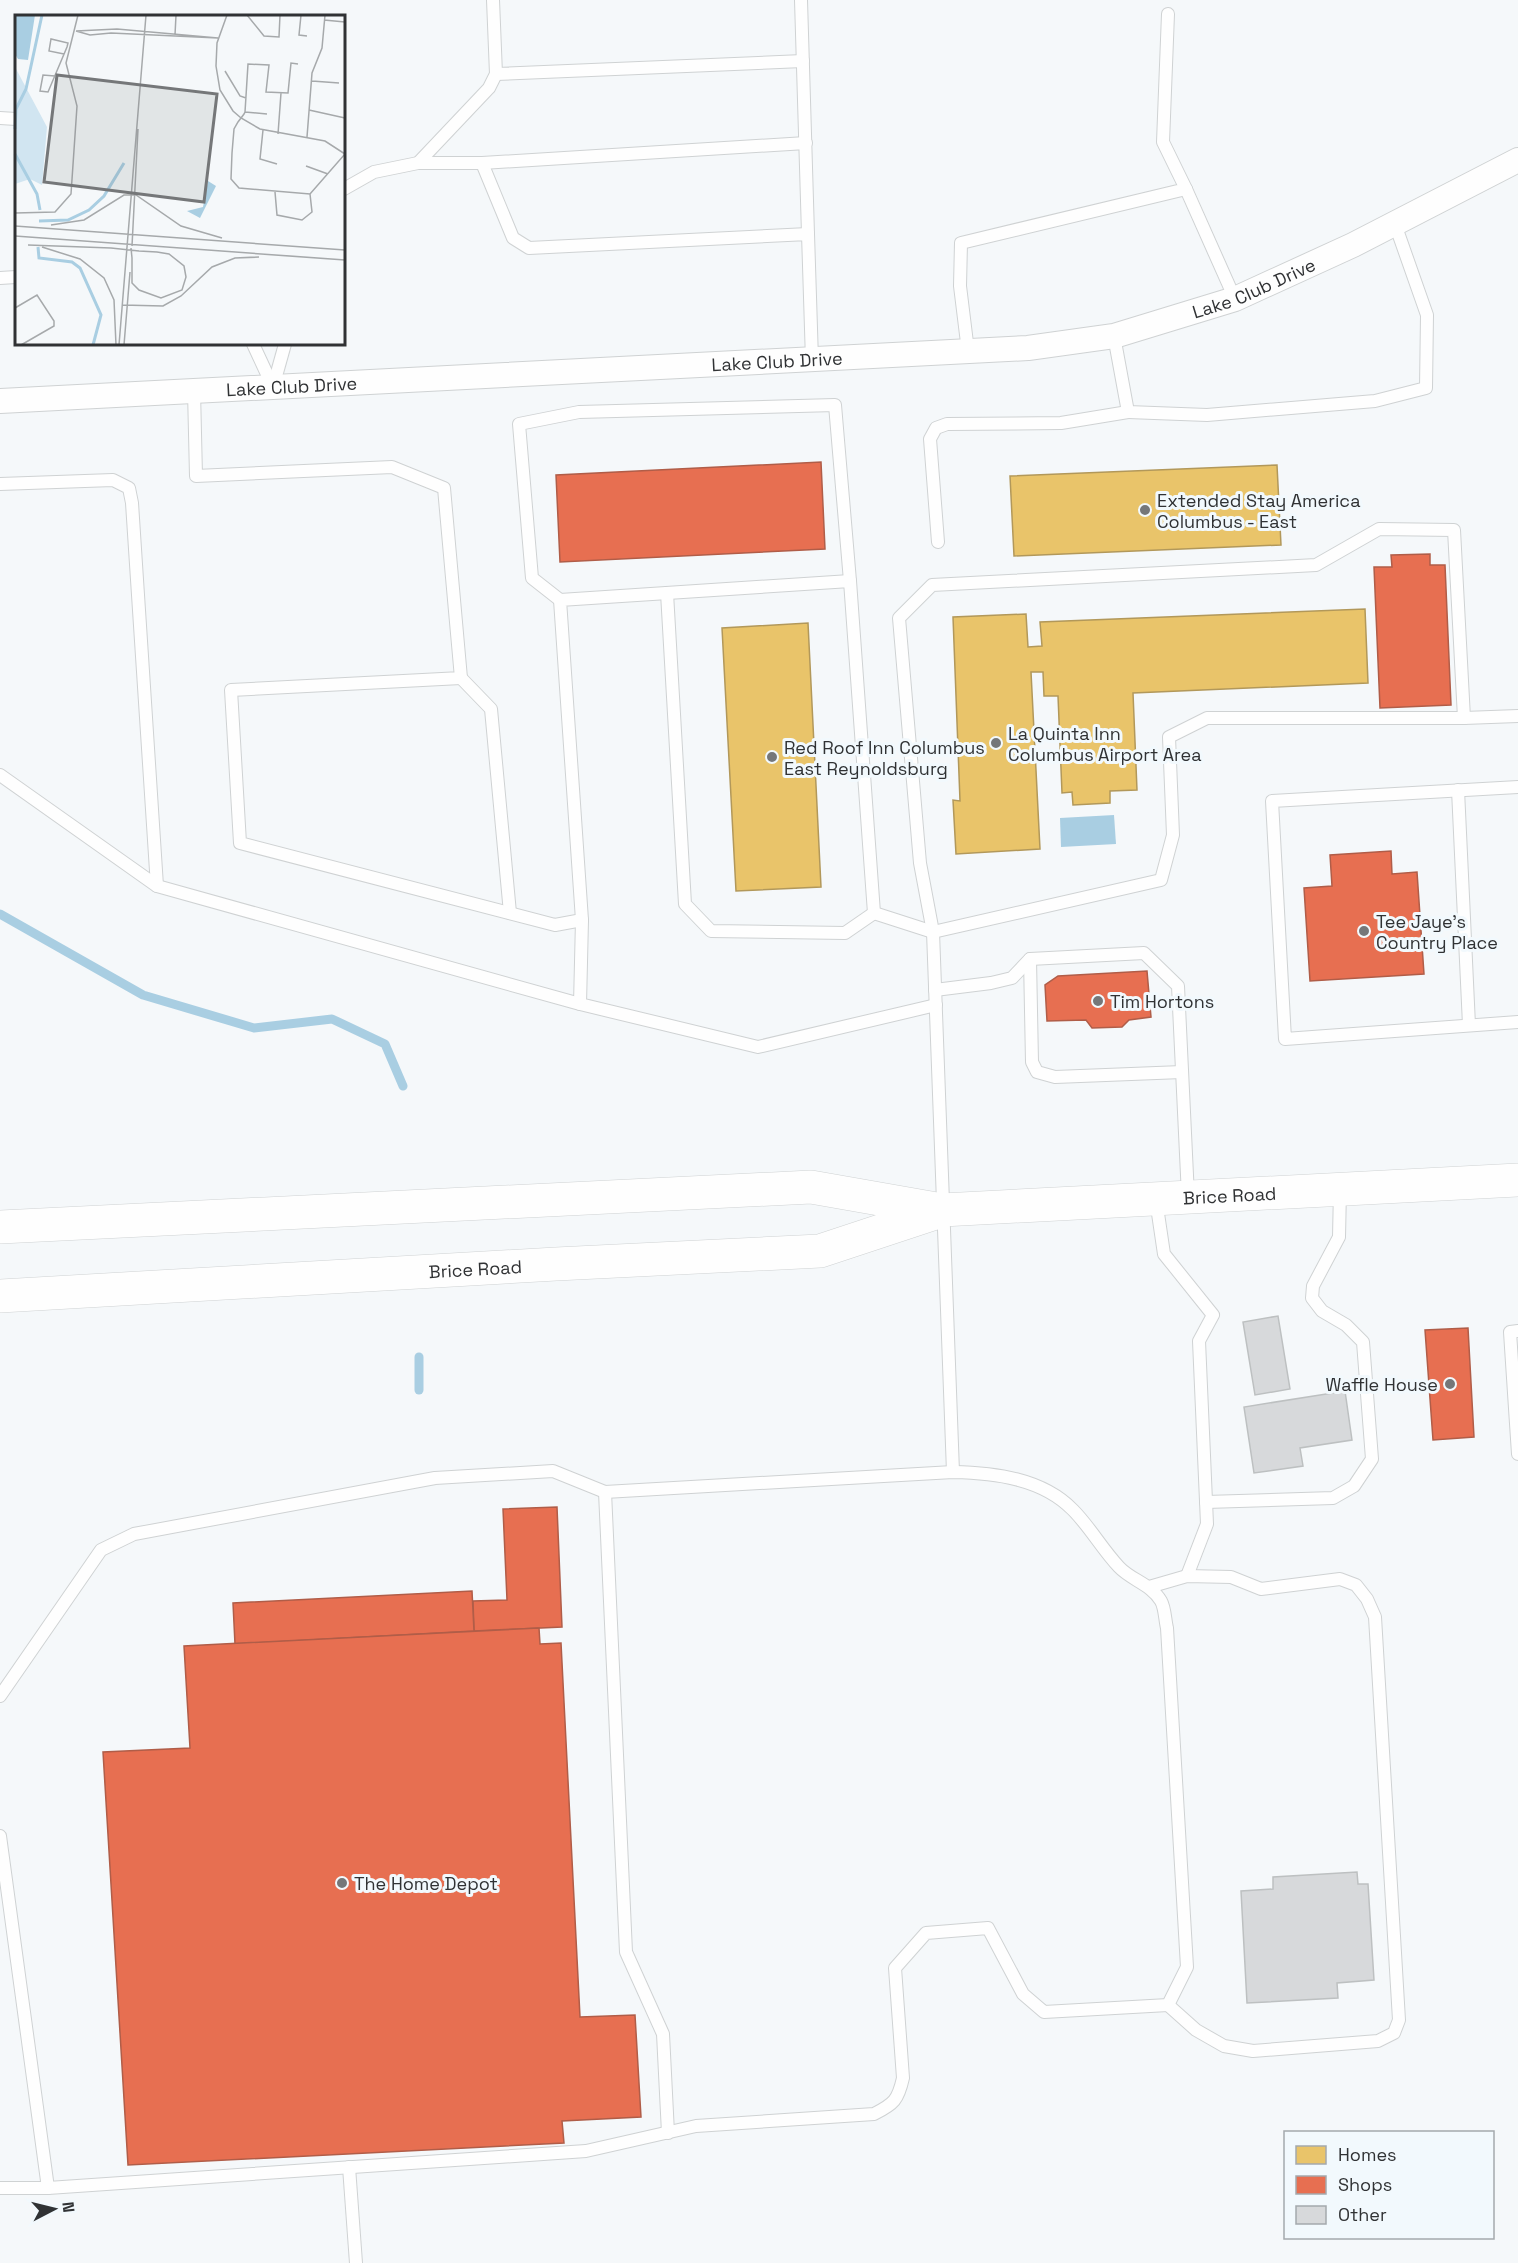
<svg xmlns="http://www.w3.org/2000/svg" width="1518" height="2263" viewBox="0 0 1518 2263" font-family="'Space Grotesk',sans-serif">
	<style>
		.water { fill: #a9cee2 }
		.homes { fill: #e9c46a; stroke: #b2985a; stroke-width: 1.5 }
		.shops { fill: #e76f51; stroke: #b05d48; stroke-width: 1.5 }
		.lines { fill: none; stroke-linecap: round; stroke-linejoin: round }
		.stream { stroke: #a9cee2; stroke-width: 9 }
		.building { fill: #d7d9db; stroke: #bdc0c1; stroke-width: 1.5 }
		.service-casing { stroke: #cfd2d3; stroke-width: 14 }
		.minor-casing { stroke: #cfd2d3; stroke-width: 26 }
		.primary-casing { stroke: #cfd2d3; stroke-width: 34 }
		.service { stroke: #fefefe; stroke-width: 12 }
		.minor { stroke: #fefefe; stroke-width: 24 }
		.primary { stroke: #fefefe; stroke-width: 33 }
		.poi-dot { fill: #757779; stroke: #f2f9fd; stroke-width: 2 }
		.labels { text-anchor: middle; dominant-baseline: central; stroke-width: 6; stroke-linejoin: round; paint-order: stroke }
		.street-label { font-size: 18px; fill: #303234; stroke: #f2f9fd }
		.poi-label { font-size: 18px; fill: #303234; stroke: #f2f9fd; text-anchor: start }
		.inset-river { fill: none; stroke: #a9cee2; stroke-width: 3 }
		.inset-road { fill: none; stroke: #a6a9ab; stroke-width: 1.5 }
		.view { fill: #757779; fill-opacity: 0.15; stroke: #757779; stroke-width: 3 }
		.inset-edge { fill: none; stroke: #303234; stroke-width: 3 }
	</style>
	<rect width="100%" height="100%" fill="#f5f8fa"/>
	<!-- water -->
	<polygon class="water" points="1114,815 1116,844 1061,847 1060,818"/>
	<!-- homes -->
	<g class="homes">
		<polygon points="1277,465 1281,545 1014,556 1010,476"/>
		<polygon points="1365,609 1368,683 1133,693 1137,790 1110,791 1110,803 1073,805 1072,792 1062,793 1058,696 1044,696 1043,672 1031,672 1040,849 956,854 953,800 960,801 953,617 1026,614 1028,647 1042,646 1040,622"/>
		<polygon points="808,623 821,887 736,891 722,628"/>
	</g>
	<!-- shops -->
	<g class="shops">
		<polygon points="821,462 825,549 560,562 556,475"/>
		<polygon points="1430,554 1430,565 1445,565 1451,705 1380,708 1374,567 1392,567 1391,555"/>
		<polygon points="1391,851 1392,874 1417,872 1424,974 1310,981 1304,888 1332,886 1330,855"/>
		<polygon points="1147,971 1151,1017 1129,1020 1122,1027 1092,1028 1086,1020 1047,1021 1045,985 1058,976"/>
		<polygon points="1468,1328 1474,1437 1433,1440 1425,1330"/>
		<polygon points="557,1507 562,1627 474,1631 473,1601 507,1600 503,1509"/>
		<polygon points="472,1591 474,1631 235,1644 233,1603"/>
		<polygon points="539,1628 540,1644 561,1643 580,2017 635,2015 641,2117 562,2121 564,2143 128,2165 103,1752 190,1748 184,1646"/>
	</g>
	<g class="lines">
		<!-- stream -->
		<g class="stream">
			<polyline points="0,914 143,995 254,1028 332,1019 385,1044 403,1086"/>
			<polyline points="419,1357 419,1390"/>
		</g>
	</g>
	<!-- building -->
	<g class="building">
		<polygon points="1278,1316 1290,1389 1255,1395 1243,1322"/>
		<polygon points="1345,1391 1352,1440 1300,1448 1303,1466 1254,1473 1244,1407"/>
		<polygon points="1357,1872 1358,1884 1368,1884 1374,1980 1337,1983 1338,1998 1247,2003 1241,1891 1273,1889 1273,1877"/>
	</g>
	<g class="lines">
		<defs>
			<g id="service">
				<polyline points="801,0 808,234"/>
				<polyline points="496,74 803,61"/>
				<polyline points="0,118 16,119"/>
				<polyline points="418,163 489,88 496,74 493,0"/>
				<polyline points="482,163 806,143"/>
				<polyline points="344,189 374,172 418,163 482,163 513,238 529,248 808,234 812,360"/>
				<polyline points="1186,189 1235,299"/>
				<polyline points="0,278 16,277"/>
				<polyline points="1114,336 1128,412 1207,415 1375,401 1426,388 1427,315 1395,224"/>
				<polyline points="253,344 273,387"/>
				<polyline points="968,351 960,286 961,243 1186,189 1163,142 1168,14"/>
				<polyline points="273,387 285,344"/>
				<polyline points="194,391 196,476 392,467 444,488 461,678 231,690 240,843 555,925 582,920 560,600 850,581 874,913 933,932 1161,880 1173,835 1169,737 1207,718 1464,718 1518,716"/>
				<polyline points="0,484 113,480 129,488 132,503 157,886"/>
				<polyline points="938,542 930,439 936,428 947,424 1061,423 1128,412"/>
				<polyline points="667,593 685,904 711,931 845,933 874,913"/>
				<polyline points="560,600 532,578 519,424 579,412 835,405 850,581"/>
				<polyline points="461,678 491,709 510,913"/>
				<polyline points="0,775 157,886 580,1004"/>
				<polyline points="1518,787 1272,801 1285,1039 1518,1022"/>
				<polyline points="1458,790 1469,1025"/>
				<polyline points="582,920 580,1004 758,1047 936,1005"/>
				<polyline points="1030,959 1032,1062 1037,1072 1055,1077 1182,1072"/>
				<polyline points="935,990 991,983 1012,978 1030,959 1144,953 1178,986 1188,1196"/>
				<polyline points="1156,1200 1164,1254 1213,1315 1199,1341 1207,1524 1187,1576"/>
				<polyline points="1518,1331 1510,1332 1518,1454"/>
				<polyline points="953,1472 933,932 920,863 899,618 932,585 1316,565 1379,529 1454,530 1464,718"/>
				<polyline points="605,1492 626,1952 663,2034 668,2133"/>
				<polyline points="1206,1502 1333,1498 1354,1486 1372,1459 1363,1342 1346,1325 1322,1311 1312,1298 1313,1286 1339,1237 1340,1190"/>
				<polyline points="1149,1587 1187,1576 1231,1577 1261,1589 1340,1579 1356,1585 1367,1599 1375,1617 1399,2020 1394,2033 1378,2041 1253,2051 1224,2046 1196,2030 1168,2005"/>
				<path d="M0 1696 101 1550 134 1534 435 1478 553 1471 605 1492 953 1472C994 1473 1042 1478 1073 1510 1090 1527 1102 1549 1119 1567 1131 1580 1151 1584 1161 1601 1165 1608 1165 1620 1167 1628L1187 1967 1168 2005 1044 2012 1023 1994 988 1928 926 1933 895 1968 903 2078C898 2100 894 2104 874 2114L696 2126 586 2151 48 2188H0"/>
				<polyline points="0,1836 48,2188"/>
				<polyline points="349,2167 356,2263"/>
			</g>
			<g id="minor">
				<path id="s1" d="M0 401 1028 348 1114 336 1235 299 1353 245 1518 160"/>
			</g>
			<g id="primary">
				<path id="s2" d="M0 1227 811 1187 942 1210 1518 1180"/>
				<path id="s3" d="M0 1296 556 1264 820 1251 938 1212"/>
			</g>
		</defs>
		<!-- service casing -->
		<use href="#service" class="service-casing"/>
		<!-- minor casing -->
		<use href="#minor" class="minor-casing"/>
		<!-- primary casing -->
		<use href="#primary" class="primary-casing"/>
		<!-- service -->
		<use href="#service" class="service"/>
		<!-- minor -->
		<use href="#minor" class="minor"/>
		<!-- primary -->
		<use href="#primary" class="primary"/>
	</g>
	<!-- markers -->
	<g class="poi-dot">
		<circle cx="1145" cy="510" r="6"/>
		<circle cx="996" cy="743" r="6"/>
		<circle cx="772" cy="757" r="6"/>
		<circle cx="1364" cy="931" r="6"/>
		<circle cx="1098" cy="1001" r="6"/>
		<circle cx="1450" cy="1384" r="6"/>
		<circle cx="342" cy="1883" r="6"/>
	</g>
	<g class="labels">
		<!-- street labels -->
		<g class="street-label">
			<text stroke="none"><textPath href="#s1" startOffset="1264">Lake Club Drive</textPath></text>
			<text stroke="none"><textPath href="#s1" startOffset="778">Lake Club Drive</textPath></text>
			<text stroke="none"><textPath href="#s1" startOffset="292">Lake Club Drive</textPath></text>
			<text stroke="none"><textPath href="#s2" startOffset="1233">Brice Road</textPath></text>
			<text stroke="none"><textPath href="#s3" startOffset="476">Brice Road</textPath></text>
		</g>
		<!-- poi labels -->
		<g class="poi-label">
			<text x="1157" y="500">Extended Stay America<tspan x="1157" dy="21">Columbus - East</tspan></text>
			<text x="1008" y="733">La Quinta Inn<tspan x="1008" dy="21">Columbus Airport Area</tspan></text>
			<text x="784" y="747">Red Roof Inn Columbus<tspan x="784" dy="21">East Reynoldsburg</tspan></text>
			<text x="1376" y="921">Tee Jaye's<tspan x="1376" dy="21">Country Place</tspan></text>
			<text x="1110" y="1001">Tim Hortons</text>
			<text x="1438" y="1384" text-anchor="end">Waffle House</text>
			<text x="354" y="1883">The Home Depot</text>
		</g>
	</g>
	<!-- overview -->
	<g transform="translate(15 15)">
		<rect width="330" height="330" fill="#f5f8fa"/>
		<path d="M0 52 32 112 27 170 15 164 0 169Z" fill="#d1e5f1"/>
		<path d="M0 0H20L13 45 3 44 0 39ZM193 166 201 171 185 203 172 196 188 192Z" fill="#a9cee2"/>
		<path class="inset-river" d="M0 114 1 94 11 74 27 0M0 139 22 179 25 195M24 206 53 205 74 195 89 181 109 148M23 232 24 243 57 247 65 253 86 300 78 330"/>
		<path class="inset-road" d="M212 0 202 28 201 51 205 75 218 96 226 103 245 114 310 126 330 139 295 179 224 173 216 164 217 138 219 114 223 107 229 99 230 97 233 49 254 50 251 77 273 78 276 48 283 49M232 0 249 21 264 22 265 0M286 0 284 20 292 21M309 5 330 7M61 16 75 20 96 18 203 23M61 16 102 14 203 23M160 20 161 0M210 56 225 81 231 83M40 61 28 60 25 76 33 77 52 32 53 28 36 24 34 36 49 39M297 66 324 68M294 95 330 103M230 97 252 99M248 115 245 144 262 149M263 119 266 78M292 122 297 58 307 33 310 0M291 151 313 159M260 177 262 200 287 205 297 197 295 179M0 198 40 197 56 179 62 91 51 48 63 0M36 210 69 205 109 180H121L166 211 207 223M0 211 330 235M0 221 330 245M13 230 96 233 124 236 142 237 154 239 169 251 171 262 167 275 146 283 124 275 117 268V243L116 233M117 231 123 114M27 232 65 244 89 263 99 285 101 330M107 290 148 291 166 281 197 252 220 243 244 242M0 293 22 280 39 306V311L6 330M104 330 131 0M109 330 115 257"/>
		<path class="view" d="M42 60 202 79 189 187 29 167Z"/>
		<rect width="330" height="330" class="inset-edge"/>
	</g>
	<!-- legend -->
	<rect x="1284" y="2131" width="210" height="108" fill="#f2f9fd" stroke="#a4a9ad" stroke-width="1.5"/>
	<rect x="1296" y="2146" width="30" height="18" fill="#e9c46a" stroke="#a4a9ad" stroke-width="1.5"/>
	<text x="1338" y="2161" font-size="18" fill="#303234">Homes</text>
	<rect x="1296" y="2176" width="30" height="18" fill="#e76f51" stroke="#a4a9ad" stroke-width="1.5"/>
	<text x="1338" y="2191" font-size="18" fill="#303234">Shops</text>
	<rect x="1296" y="2206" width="30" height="18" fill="#d7d9db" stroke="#a4a9ad" stroke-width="1.5"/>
	<text x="1338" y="2221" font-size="18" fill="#303234">Other</text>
	<!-- north arrow -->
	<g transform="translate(54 2209) rotate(83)" stroke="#f2f9fd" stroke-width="4.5" paint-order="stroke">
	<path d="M0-4.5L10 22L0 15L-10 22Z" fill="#303234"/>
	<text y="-9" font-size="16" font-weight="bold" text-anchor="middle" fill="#303234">N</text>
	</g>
</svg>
